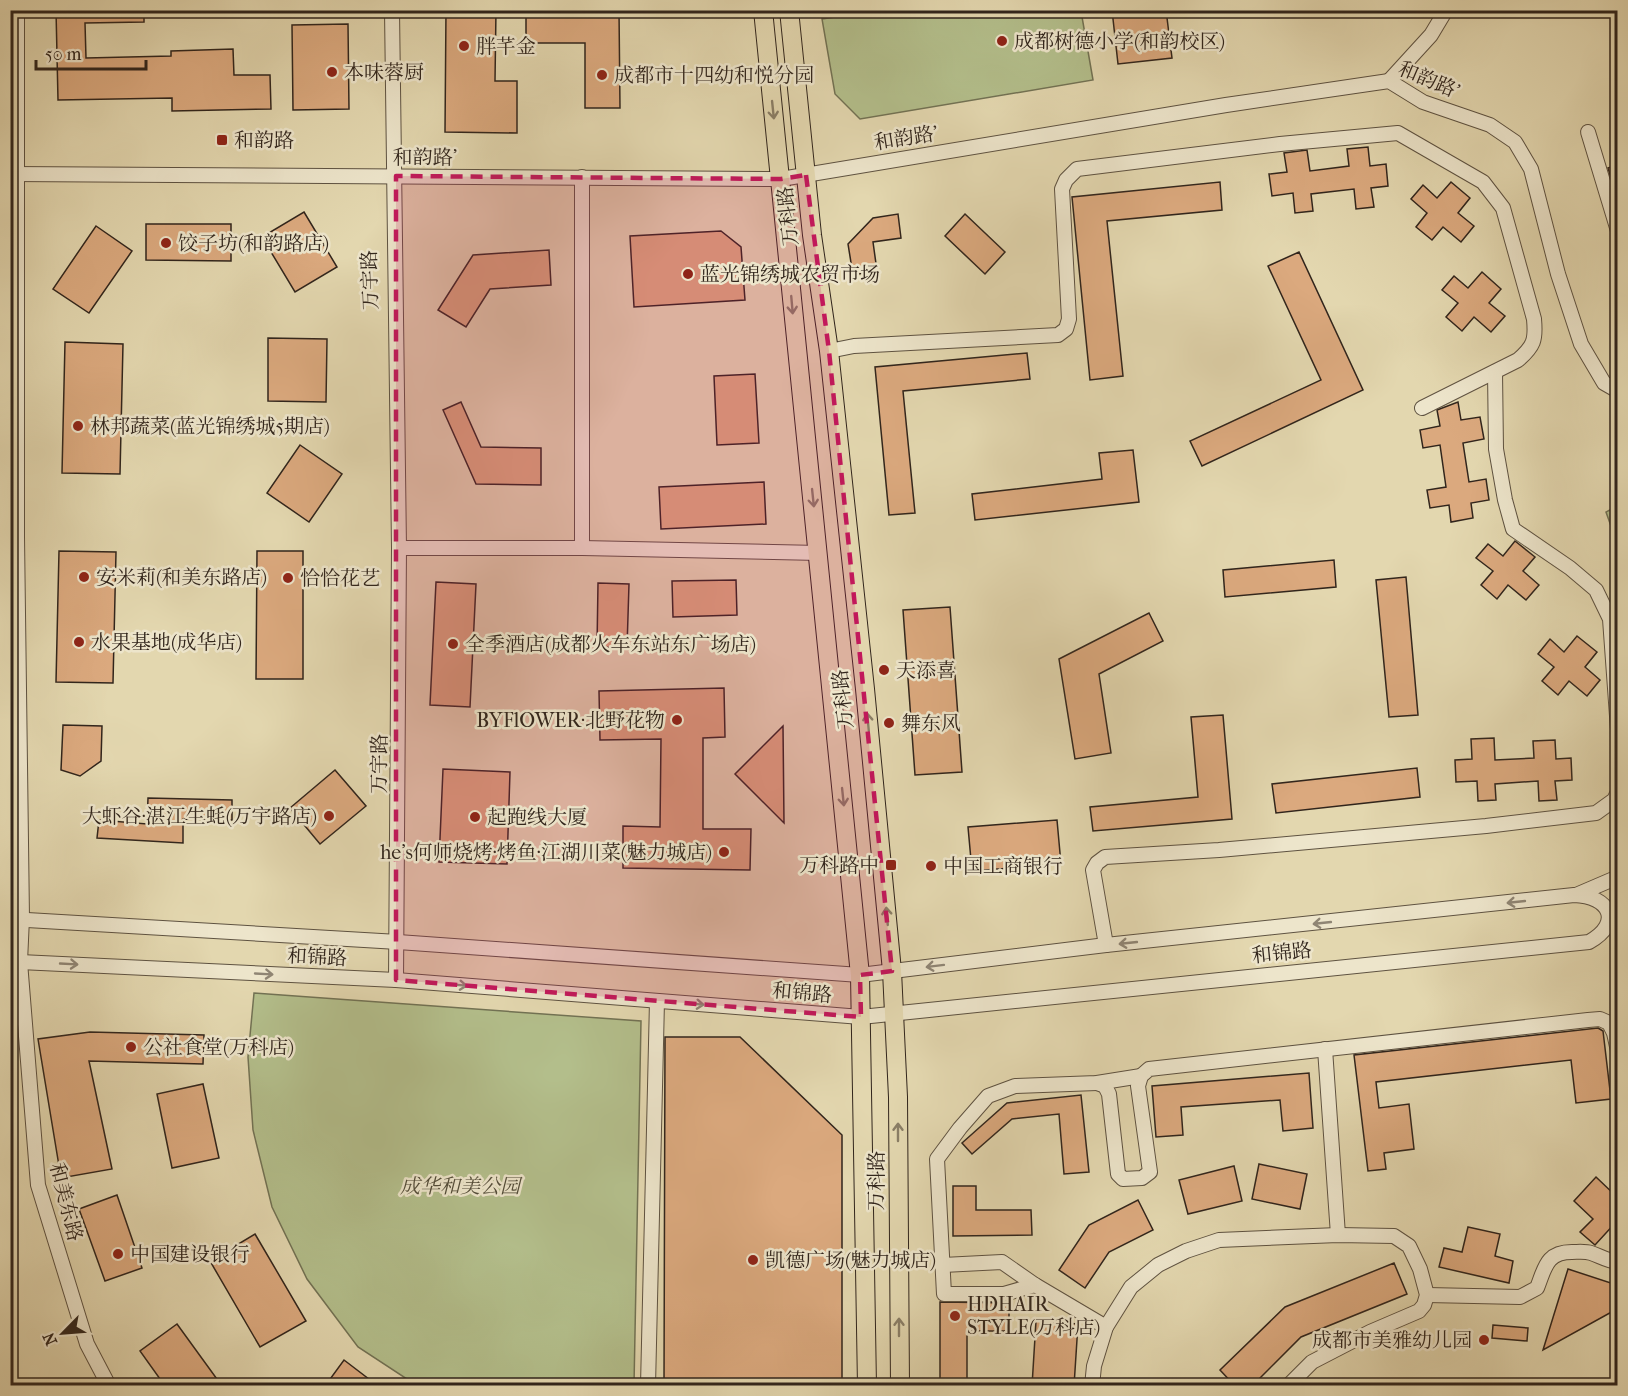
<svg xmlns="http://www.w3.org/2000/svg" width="1628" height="1396" viewBox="0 0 1628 1396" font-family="'IM FELL French Canon','Noto Serif SC',serif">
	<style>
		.green { fill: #b3be8b; stroke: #727254; stroke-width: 1.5 }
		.building { fill: #dba97e; stroke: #31251c; stroke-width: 1.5 }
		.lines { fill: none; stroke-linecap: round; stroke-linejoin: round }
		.minor-casing { stroke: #5e5241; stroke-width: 16 }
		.major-casing { stroke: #31251c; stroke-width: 20 }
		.minor { stroke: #ede5cb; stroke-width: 14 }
		.major { stroke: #e3d7af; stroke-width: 18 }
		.oneway { stroke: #8a7e66 }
		.oneway2 { stroke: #8f8574 }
		.marked { fill: #c2185b; fill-opacity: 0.2; stroke: #c2185b; stroke-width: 4.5; stroke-dasharray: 12 8; stroke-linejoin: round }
		.poi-dot { fill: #8f2418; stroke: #ede5cb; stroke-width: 2 }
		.labels { text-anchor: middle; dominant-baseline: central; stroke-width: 5; stroke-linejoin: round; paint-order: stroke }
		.poi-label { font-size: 20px; fill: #31251c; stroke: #ede5cb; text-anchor: start }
		.street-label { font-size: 20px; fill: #31251c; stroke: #ede5cb }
		.park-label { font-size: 20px; font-style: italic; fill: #524b38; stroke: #ede5cb }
	</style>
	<rect width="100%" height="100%" fill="#e3d7af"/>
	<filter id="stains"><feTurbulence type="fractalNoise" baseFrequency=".00333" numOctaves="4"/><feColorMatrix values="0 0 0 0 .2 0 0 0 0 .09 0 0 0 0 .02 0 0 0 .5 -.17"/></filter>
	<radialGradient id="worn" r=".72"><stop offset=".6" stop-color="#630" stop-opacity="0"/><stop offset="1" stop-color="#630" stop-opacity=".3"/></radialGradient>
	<!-- green -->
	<g class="green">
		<polygon points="874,11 1081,11 1093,80 860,119 835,94 822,19"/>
		<polygon points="1617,506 1617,543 1606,512"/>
		<polygon points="254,993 641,1021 634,1385 416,1385 358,1347 307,1279 272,1207 253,1130 248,1057"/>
	</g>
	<!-- building -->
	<g class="building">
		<polygon points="56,10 144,10 144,22 85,23 86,58 171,56 171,51 233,49 234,75 270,75 271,109 172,111 172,98 58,100"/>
		<polygon points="446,10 496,10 495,81 517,81 517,133 445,132"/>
		<polygon points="526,10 619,10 620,108 585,108 585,43 526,43"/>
		<polygon points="1112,10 1166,10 1172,58 1118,64"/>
		<polygon points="348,24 349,109 293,110 292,25"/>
		<polygon points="1368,147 1370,166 1386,164 1388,186 1371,188 1374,207 1356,209 1354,189 1311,194 1313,211 1295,213 1293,193 1272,196 1269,174 1287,172 1284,153 1307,150 1310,171 1349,166 1347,149"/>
		<polygon points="1617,165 1617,198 1608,168"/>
		<polygon points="1220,182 1222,210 1107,221 1123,376 1090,380 1072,197"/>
		<polygon points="1451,182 1470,198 1458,213 1474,226 1461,242 1443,227 1432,240 1416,227 1427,213 1411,199 1423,185 1437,198"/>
		<polygon points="304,212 337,267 295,292 262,237"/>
		<polygon points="898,214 901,238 873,242 877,271 853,275 848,244 873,218"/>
		<polygon points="965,214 1005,252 985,274 945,236"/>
		<polygon points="146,224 231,224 231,261 146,260"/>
		<polygon points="96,226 132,251 89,313 53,289"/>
		<polygon points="721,231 741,247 745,300 634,307 630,236"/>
		<polygon points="549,250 551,285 490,289 466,327 438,310 473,255"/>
		<polygon points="1299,252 1363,390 1202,466 1190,441 1321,380 1268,266"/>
		<polygon points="1482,272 1501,289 1489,303 1505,316 1491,332 1474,317 1462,331 1446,317 1458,303 1442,290 1454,276 1468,288"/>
		<polygon points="268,338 327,339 326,402 268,401"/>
		<polygon points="65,342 123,344 120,474 62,473"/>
		<polygon points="1027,353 1030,379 903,391 915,513 889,515 875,367"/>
		<polygon points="755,374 759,443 717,445 714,376"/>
		<polygon points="461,402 481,447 541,448 541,485 476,484 443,410"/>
		<polygon points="1458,402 1461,420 1480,417 1484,439 1463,443 1469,482 1486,479 1489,500 1471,503 1473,518 1451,522 1449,505 1430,508 1427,490 1446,487 1440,445 1423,448 1420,430 1440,426 1437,410"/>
		<polygon points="300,445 342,474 309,522 267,493"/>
		<polygon points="1133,450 1139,502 975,520 972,494 1102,479 1099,453"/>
		<polygon points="764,482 766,524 661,529 659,487"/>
		<polygon points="1515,541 1535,557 1523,571 1539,585 1526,600 1508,585 1497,599 1481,585 1493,571 1476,558 1488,544 1503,556"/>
		<polygon points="59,551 116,552 113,683 56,682"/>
		<polygon points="257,551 303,551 303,679 256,679"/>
		<polygon points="1334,560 1336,587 1225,597 1223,570"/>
		<polygon points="1406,577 1418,715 1389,717 1376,580"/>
		<polygon points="736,580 737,615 673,617 672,581"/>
		<polygon points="436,582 476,584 470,707 430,705"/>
		<polygon points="598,583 629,584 627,648 597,647"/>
		<polygon points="950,607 962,772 915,775 903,610"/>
		<polygon points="1149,613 1163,641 1099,674 1111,753 1075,759 1059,659"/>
		<polygon points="1577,636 1597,652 1585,667 1600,680 1587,696 1569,681 1558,695 1542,681 1554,667 1538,654 1550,639 1564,652"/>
		<polygon points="724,688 725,737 703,738 703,829 751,829 750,870 623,868 623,826 660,827 661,739 600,740 599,691"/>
		<polygon points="1223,715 1232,819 1093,831 1090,807 1198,797 1191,717"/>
		<polygon points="63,725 102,726 101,761 80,776 61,770"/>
		<polygon points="783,726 784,823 735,774"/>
		<polygon points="1494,738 1495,760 1534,758 1533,741 1555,740 1556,759 1571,758 1572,780 1555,781 1557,800 1539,801 1538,781 1495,784 1496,800 1478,801 1477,781 1456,782 1455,760 1472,759 1471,739"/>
		<polygon points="1417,768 1420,797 1276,813 1272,784"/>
		<polygon points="443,769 510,772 507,864 439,862"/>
		<polygon points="335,770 366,806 320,844 290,808"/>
		<polygon points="148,798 232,800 232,820 183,819 183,843 97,838 99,820 147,824"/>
		<polygon points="1057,820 1061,864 972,871 968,827"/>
		<polygon points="1598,1028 1603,1031 1611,1099 1576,1103 1571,1060 1376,1082 1379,1108 1409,1104 1414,1149 1384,1153 1386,1169 1368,1171 1354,1055"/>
		<polygon points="90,1032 204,1035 203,1064 89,1061 112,1169 61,1178 38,1039"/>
		<polygon points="665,1037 740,1037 842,1135 842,1386 664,1386"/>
		<polygon points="1309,1073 1313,1128 1283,1131 1280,1100 1181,1107 1183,1135 1156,1137 1152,1086"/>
		<polygon points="203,1084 219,1158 172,1168 157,1094"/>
		<polygon points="1081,1095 1089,1172 1064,1174 1059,1114 1012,1119 972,1154 962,1143 1007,1103"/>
		<polygon points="1259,1164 1307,1174 1300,1209 1252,1199"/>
		<polygon points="1234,1166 1242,1201 1188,1214 1179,1180"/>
		<polygon points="1596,1177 1617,1197 1617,1221 1595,1245 1580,1232 1593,1219 1574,1201"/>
		<polygon points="953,1186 976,1186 976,1210 1031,1210 1032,1235 953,1236"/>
		<polygon points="117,1195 142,1268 105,1281 79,1209"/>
		<polygon points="1138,1200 1153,1230 1109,1252 1085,1288 1059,1270 1089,1225"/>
		<polygon points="1468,1227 1500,1234 1495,1256 1513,1261 1509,1283 1439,1267 1444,1248 1462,1252"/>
		<polygon points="255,1234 306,1321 260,1347 210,1261"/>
		<polygon points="1394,1263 1407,1294 1301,1337 1252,1386 1235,1386 1220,1370 1285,1307"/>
		<polygon points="1568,1269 1617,1285 1617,1309 1543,1350"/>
		<polygon points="940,1302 1009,1303 1009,1331 967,1331 967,1386 940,1386"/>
		<polygon points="1036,1321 1078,1324 1074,1386 1032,1386"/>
		<polygon points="177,1324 222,1386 165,1386 140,1351"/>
		<polygon points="1493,1325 1528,1328 1527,1341 1492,1338"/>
		<polygon points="344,1360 378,1386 325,1386"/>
	</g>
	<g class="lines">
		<defs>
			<g id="minor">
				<polyline points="17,10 17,537 22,918 20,962 38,1185 87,1344 109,1386"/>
				<polyline points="392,10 399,548 396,980"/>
				<polyline points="1389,81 1431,35 1446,10"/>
				<polyline points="1588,132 1618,231"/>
				<polyline points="10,174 781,179 1226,105 1389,81 1423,102 1490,125 1515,142 1531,169 1558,274 1581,344 1604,383 1618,391"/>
				<path d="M829 351 854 346 1058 335 1066 329 1069 319 1062 189 1066 180 1077 169 1280 144 1398 133 1483 182 1503 208 1534 319C1536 340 1534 346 1518 360L1422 408"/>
				<polyline points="1495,372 1496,449 1505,500 1513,529 1570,568 1596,590 1610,619 1618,730"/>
				<polyline points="399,548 582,548 819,553"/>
				<polyline points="582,548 582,177"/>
				<polyline points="1576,895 1618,877"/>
				<path d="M10 919 398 942 860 975 1106 945 1574 895C1610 896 1623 923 1589 942L861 1017 396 980 20 962 10 963"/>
				<polyline points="1106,945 1093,870 1097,863 1105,857 1219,850 1486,826 1596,813 1614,800 1618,792"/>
				<polyline points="1325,1049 1338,1235"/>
				<polyline points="1097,1083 1105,1086 1109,1094 1118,1174 1123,1179 1142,1178 1150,1172 1138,1086 1141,1076 1149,1069 1588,1020 1600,1019 1609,1023 1614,1033 1618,1051"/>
				<polyline points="943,1265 1002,1262 1035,1285 1106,1327"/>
				<polyline points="1035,1285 1004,1294 944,1294 937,1159 960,1128 988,1096 1015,1086 1097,1083 1141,1076"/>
				<path d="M1427 1295 1520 1297 1537 1288C1545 1268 1546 1252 1572 1252 1578 1252 1585 1251 1591 1253 1600 1256 1607 1261 1618 1262"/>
				<polyline points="648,1386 657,1001"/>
				<polyline points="1092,1386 1094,1366 1106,1327 1131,1287 1158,1265 1186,1251 1219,1240 1338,1235 1394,1236 1409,1246 1420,1269 1427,1295 1424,1305 1419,1311 1370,1332 1312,1362 1288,1386"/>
			</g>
			<g id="major">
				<polyline points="763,10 860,975 867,1386"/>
				<polyline points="789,10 812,235 829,351 865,689 892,971 898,1097 900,1386"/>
			</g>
		</defs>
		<!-- minor casing -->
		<use href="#minor" class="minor-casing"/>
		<!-- major casing -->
		<use href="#major" class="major-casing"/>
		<!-- minor -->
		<use href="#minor" class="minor"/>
		<!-- major -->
		<use href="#major" class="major"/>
	</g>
	<!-- one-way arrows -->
	<defs><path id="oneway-shaft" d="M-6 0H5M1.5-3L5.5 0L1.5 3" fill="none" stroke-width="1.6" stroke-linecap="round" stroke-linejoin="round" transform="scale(1.5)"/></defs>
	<g class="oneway">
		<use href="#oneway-shaft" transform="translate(773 110) rotate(84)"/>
		<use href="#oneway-shaft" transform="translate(792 305) rotate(85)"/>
		<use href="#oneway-shaft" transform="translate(813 498) rotate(84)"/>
		<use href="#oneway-shaft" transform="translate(868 722) rotate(-95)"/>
		<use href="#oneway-shaft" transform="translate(843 797) rotate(84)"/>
		<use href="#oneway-shaft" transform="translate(887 916) rotate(-95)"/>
		<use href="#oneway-shaft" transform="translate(898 1132) rotate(-90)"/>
		<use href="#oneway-shaft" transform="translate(899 1327) rotate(-90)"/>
	</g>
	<g class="oneway2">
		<use href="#oneway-shaft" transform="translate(1516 902) rotate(174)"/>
		<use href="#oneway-shaft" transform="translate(1322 923) rotate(174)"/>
		<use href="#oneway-shaft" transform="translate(1128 943) rotate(174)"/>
		<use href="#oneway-shaft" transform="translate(69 964) rotate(3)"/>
		<use href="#oneway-shaft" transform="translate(935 966) rotate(173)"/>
		<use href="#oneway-shaft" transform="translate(264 974) rotate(3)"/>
		<use href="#oneway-shaft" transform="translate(458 985) rotate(5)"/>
		<use href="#oneway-shaft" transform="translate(695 1004) rotate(5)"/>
	</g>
	<!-- marked area -->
	<path class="marked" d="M806 175 829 351 892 971 860 975 861 1017 396 980V176L781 179Z"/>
	<!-- markers -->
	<g class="poi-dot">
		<circle cx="1002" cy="41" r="6"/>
		<circle cx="464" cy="46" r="6"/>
		<circle cx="332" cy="72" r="6"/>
		<circle cx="602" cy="75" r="6"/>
		<rect x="216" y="134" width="12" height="12" rx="3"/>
		<circle cx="166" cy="243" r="6"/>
		<circle cx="688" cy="274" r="6"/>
		<circle cx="78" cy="426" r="6"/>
		<circle cx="84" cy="577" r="6"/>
		<circle cx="288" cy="578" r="6"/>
		<circle cx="79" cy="642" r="6"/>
		<circle cx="453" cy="644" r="6"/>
		<circle cx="884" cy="670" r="6"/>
		<circle cx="677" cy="720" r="6"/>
		<circle cx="889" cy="723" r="6"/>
		<circle cx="329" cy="816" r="6"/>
		<circle cx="475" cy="817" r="6"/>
		<circle cx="724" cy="852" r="6"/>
		<rect x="885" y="859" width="12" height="12" rx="3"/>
		<circle cx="931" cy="866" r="6"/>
		<circle cx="131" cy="1047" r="6"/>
		<circle cx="118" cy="1254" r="6"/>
		<circle cx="753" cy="1260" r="6"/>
		<circle cx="955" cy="1316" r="6"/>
		<circle cx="1484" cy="1340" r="6"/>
	</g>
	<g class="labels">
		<!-- poi labels -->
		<g class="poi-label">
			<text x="1014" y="41">成都树德小学(和韵校区)</text>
			<text x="476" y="46">胖芊金</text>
			<text x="344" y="72">本味蓉厨</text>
			<text x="614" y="75">成都市十四幼和悦分园</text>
			<text x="234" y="140">和韵路</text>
			<text x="178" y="243">饺子坊(和韵路店)</text>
			<text x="700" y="274">蓝光锦绣城农贸市场</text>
			<text x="90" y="426">林邦蔬菜(蓝光锦绣城5期店)</text>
			<text x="96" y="577">安米莉(和美东路店)</text>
			<text x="300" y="578">恰恰花艺</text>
			<text x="91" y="642">水果基地(成华店)</text>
			<text x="465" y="644">全季酒店(成都火车东站东广场店)</text>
			<text x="896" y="670">天添喜</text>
			<text x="665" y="720" text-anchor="end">BYFlOWER·北野花物</text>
			<text x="901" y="723">舞东风</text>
			<text x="317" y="816" text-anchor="end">大虾谷·湛江生蚝(万宇路店)</text>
			<text x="487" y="817">起跑线大厦</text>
			<text x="712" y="852" text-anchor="end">he's何师烧烤·烤鱼·江湖川菜(魅力城店)</text>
			<text x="879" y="865" text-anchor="end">万科路中</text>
			<text x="943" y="866">中国工商银行</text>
			<text x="143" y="1047">公社食堂(万科店)</text>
			<text x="130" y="1254">中国建设银行</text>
			<text x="765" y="1260">凯德广场(魅力城店)</text>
			<text x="967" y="1304">HDHAIR<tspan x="967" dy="23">STYLE(万科店)</tspan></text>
			<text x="1472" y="1340" text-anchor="end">成都市美雅幼儿园</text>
		</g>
		<!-- street labels -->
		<g class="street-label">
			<text transform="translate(1429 80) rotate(23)">和韵路’</text>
			<text transform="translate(906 138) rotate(-9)">和韵路’</text>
			<text x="425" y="157">和韵路’</text>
			<text transform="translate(788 216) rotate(-96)">万科路</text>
			<text transform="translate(370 280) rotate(-92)">万宇路</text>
			<text transform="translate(843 699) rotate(-96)">万科路</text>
			<text transform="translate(379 764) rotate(-90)">万宇路</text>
			<text transform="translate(1282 953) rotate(-6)">和锦路</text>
			<text transform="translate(317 957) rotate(3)">和锦路</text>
			<text transform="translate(802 993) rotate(5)">和锦路</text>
			<text transform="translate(876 1181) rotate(-90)">万科路</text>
			<text transform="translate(66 1202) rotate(76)">和美东路</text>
		</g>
		<!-- park labels -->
		<g class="park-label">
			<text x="460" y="1186">成华和美公园</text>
		</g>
	</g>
	<!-- margin -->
	<rect width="1628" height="1396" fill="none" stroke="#e3d7af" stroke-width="36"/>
	<rect x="12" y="12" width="1604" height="1372" fill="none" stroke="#31251c" stroke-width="3"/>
	<rect x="18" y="18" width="1592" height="1360" fill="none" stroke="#31251c" stroke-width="1.5"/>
	<!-- north arrow -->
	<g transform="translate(63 1333) rotate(245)" stroke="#ede5cb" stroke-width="4.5" paint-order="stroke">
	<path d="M0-4.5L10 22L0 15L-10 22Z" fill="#31251c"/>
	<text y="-9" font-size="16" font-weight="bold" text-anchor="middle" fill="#31251c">N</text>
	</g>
	<!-- scale -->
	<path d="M36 60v9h110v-9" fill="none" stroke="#31251c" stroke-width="3"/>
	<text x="45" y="60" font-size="18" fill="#31251c" stroke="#ede5cb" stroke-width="4.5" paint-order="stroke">50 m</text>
	<rect width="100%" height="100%" filter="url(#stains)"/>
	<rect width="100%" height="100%" fill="url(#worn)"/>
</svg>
